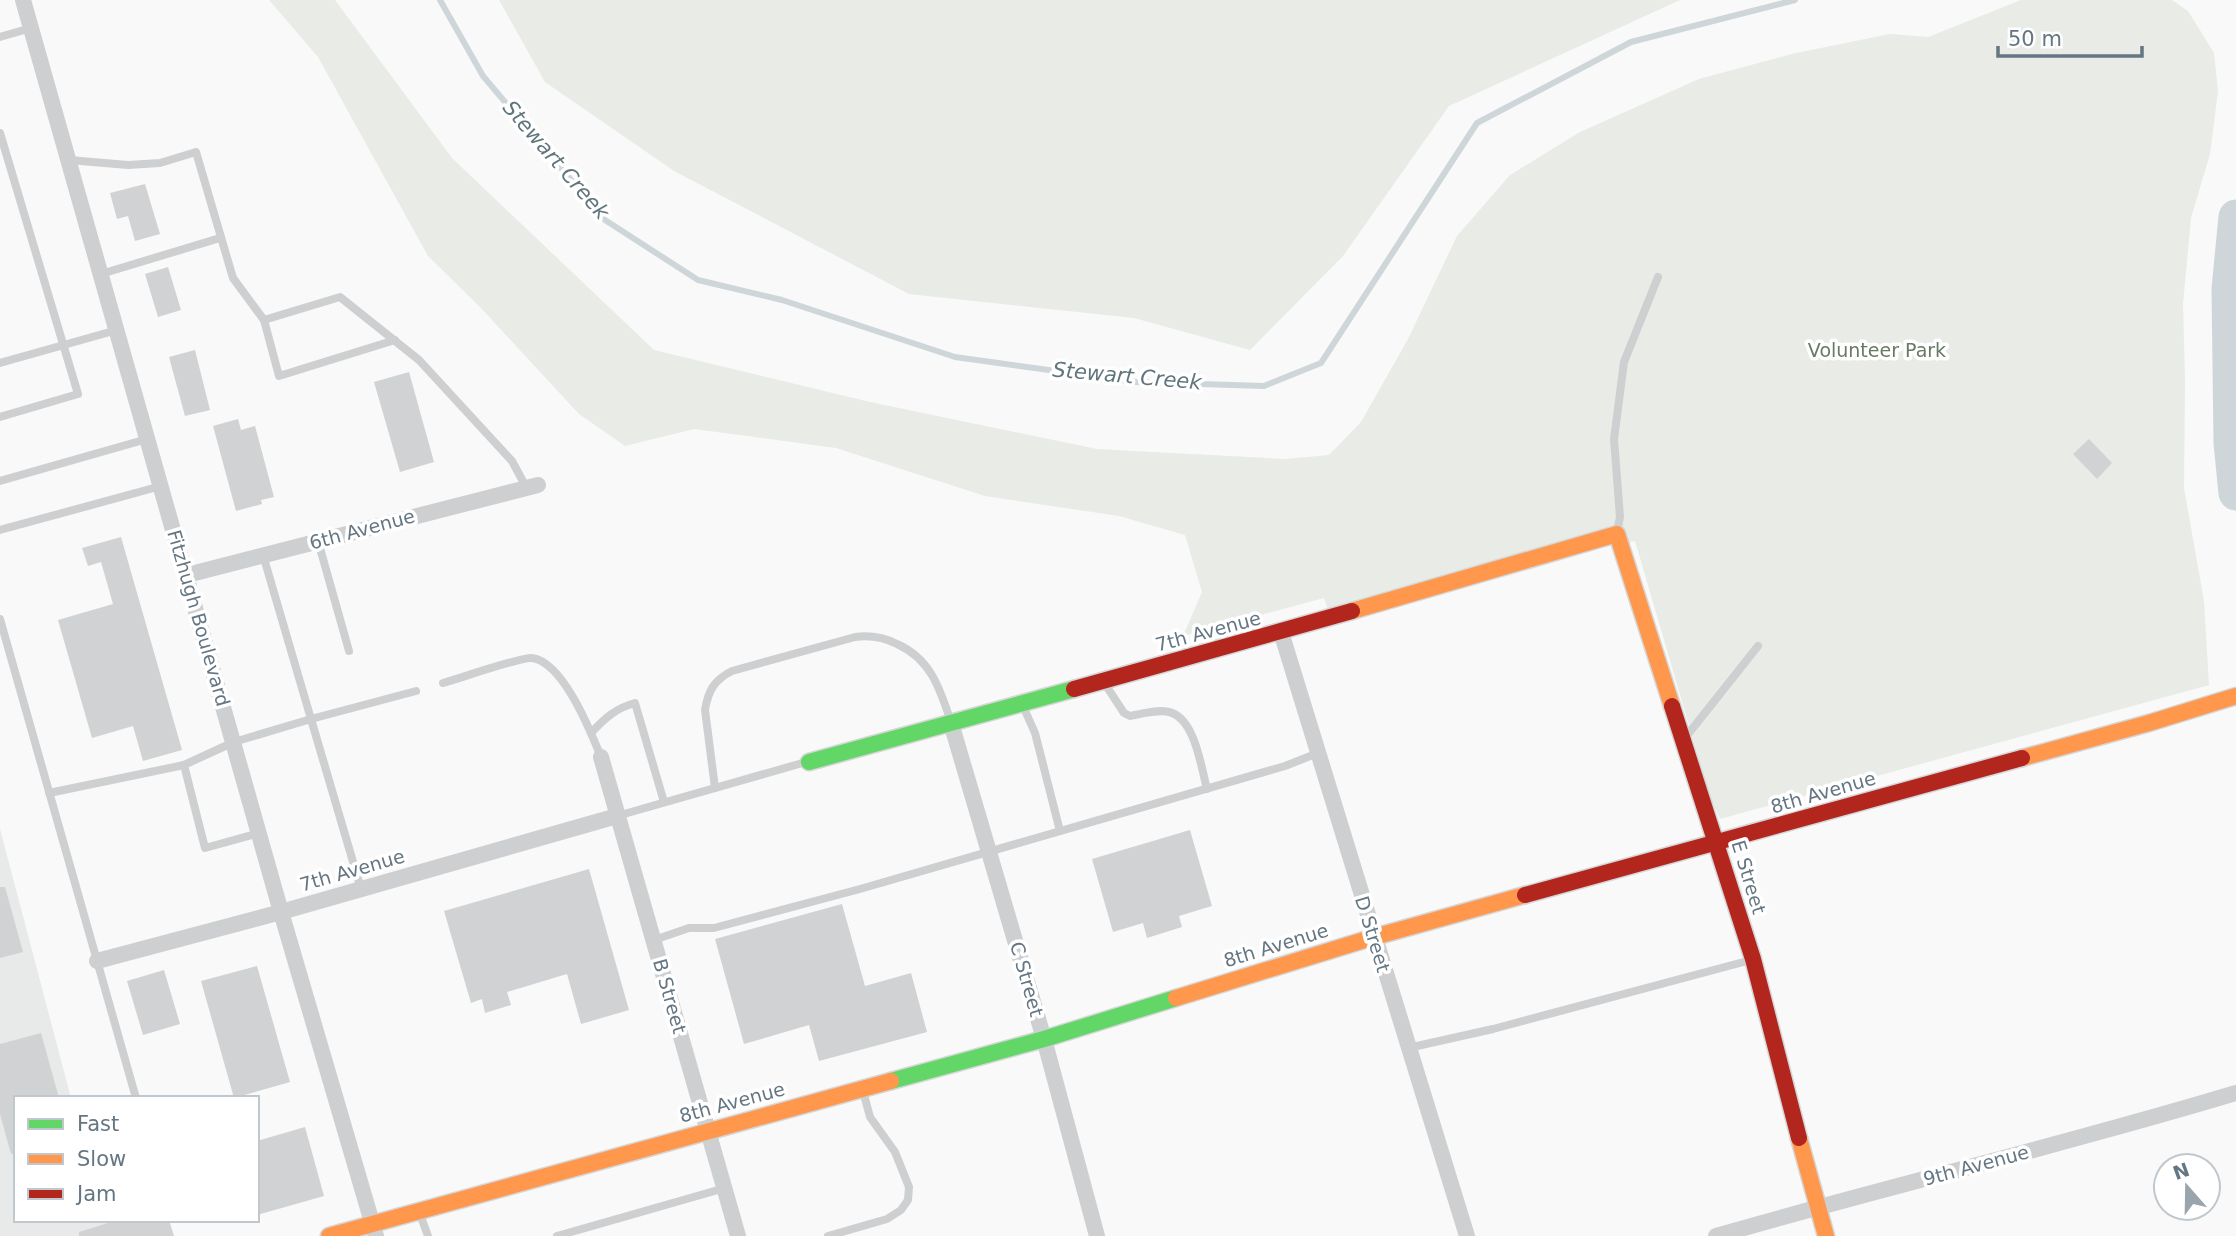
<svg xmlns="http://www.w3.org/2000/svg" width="2236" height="1236" viewBox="0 0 2236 1236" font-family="'DejaVu Sans',sans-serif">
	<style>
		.built { fill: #e8e9e9 }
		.green { fill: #e8ebe6 }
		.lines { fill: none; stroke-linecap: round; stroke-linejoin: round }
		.stream { stroke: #ced6d9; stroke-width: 6 }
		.river { stroke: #ced6d9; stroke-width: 35 }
		.building { fill: #d0d2d3 }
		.fast-casing { stroke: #d5d6d7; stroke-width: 19 }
		.slow-casing { stroke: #d5d6d7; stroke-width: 19 }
		.jam-casing { stroke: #d5d6d7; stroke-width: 19 }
		.lane { stroke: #cecfd0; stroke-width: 8 }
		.street { stroke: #cecfd0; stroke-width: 16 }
		.fast { stroke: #63d668; stroke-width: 16 }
		.slow { stroke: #ff974d; stroke-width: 16 }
		.jam { stroke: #b3261e; stroke-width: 16 }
		.labels { text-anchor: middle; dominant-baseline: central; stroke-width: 7; stroke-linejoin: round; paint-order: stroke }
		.park-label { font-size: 19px; fill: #687a64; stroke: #fff }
		.street-label { font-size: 19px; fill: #657683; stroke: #fff }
		.water-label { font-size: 21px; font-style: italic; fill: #60757c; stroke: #fff }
	</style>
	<rect width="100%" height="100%" fill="#f9f9f9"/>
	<!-- built -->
	<polygon class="built" points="0,829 71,1098 16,1098 16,1220 109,1220 116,1236 0,1236"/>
	<!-- green -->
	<g class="green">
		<polygon points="269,0 335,0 452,158 654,350 870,402 1097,449 1285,459 1329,455 1361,422 1408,339 1457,236 1510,175 1580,132 1699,79 1796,53 1890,34 1928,37 2021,0 2172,0 2188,11 2214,53 2218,91 2210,154 2191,218 2183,304 2185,380 2184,488 2204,601 2209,685 1720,819 1710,797 1635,541 1588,549 1332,623 1324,598 1183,636 1202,592 1185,535 1119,516 985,496 836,448 694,429 625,446 579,414 480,307 428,256 318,57"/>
		<polygon points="499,0 1680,0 1449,106 1343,256 1250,350 1134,318 909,294 674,171 545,82"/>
	</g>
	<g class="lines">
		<!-- stream -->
		<polyline class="stream" points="440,0 483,76 605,220 698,280 782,300 955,357 1136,382 1264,386 1321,363 1477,123 1631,42 1795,0"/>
		<!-- river -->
		<polyline class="river" points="2236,217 2229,289 2231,443 2236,493"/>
	</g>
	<!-- building -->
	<g class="building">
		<polygon points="145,184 160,234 135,241 128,216 117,219 110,193"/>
		<polygon points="168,267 181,310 158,317 145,274"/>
		<polygon points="195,350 210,410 185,416 169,357"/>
		<polygon points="409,372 434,462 400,472 374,382"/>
		<polygon points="238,419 241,430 255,426 274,497 261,500 262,504 236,511 213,426"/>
		<polygon points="2089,439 2112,463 2097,479 2073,454"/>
		<polygon points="121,537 182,750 143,761 133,726 92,738 58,620 113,604 101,562 88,566 82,548"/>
		<polygon points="1190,830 1212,906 1179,916 1182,927 1147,938 1143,923 1113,932 1092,859"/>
		<polygon points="589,869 629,1010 581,1024 567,974 507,992 511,1005 485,1013 482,999 471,1003 444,911"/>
		<polygon points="0,887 5,887 23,952 0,958"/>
		<polygon points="842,904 865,986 911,973 927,1032 819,1061 809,1025 744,1044 715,939"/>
		<polygon points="257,966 290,1082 234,1098 201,981"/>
		<polygon points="164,970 180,1024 143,1035 127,981"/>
		<polygon points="41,1033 59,1098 16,1098 16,1153 11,1154 0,1114 0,1044"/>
		<polygon points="305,1127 324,1196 257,1215 257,1141"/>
		<polygon points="118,1220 169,1220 174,1236 79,1236 79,1232"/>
	</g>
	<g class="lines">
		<defs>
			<g id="fast">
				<polyline points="809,762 1074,689"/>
				<polyline points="891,1081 1044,1039 1176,998"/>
			</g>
			<g id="slow">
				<polyline points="1352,611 1617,534 1672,706"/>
				<polyline points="2022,758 2149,723 2236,696"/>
				<polyline points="1176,998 1374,937 1525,895"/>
				<polyline points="1799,1138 1826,1236"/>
				<polyline points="329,1236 891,1081"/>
			</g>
			<g id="jam">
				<polyline points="1074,689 1352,611"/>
				<polyline points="1672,706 1753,959 1799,1138"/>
				<polyline points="1525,895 2022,758"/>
			</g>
		</defs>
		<!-- fast casing -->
		<use href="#fast" class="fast-casing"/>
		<!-- slow casing -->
		<use href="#slow" class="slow-casing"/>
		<!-- jam casing -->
		<use href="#jam" class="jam-casing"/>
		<!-- lane -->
		<g class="lane">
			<polyline points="0,37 31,28"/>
			<polyline points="0,133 78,394 0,417"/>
			<polyline points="69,160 128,165 160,163 196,152 233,278 264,320 340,297 419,360 512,461 526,487"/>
			<polyline points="101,274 220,238"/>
			<polyline points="264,320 279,376 395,340"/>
			<polyline points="0,363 117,330"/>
			<polyline points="0,481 147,439"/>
			<polyline points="0,530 161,486"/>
			<polyline points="1617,532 1620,517 1614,439 1624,362 1658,277"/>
			<polyline points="318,541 349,651"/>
			<polyline points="0,619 136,1098"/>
			<path d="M443 683C458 679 520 657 532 658 563 662 590 730 601 757"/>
			<path d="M1105 684 1124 713 1130 716C1142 714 1157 709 1169 712 1195 718 1201 767 1207 789"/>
			<polyline points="1023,706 1035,733 1060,831"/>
			<path d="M591 733C605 718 616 708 635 703L664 802"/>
			<polyline points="1685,738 1758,646"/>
			<path d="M715 788 705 710C708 691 714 680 732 671L855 637C870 635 883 637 897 644 931 659 940 689 951 722"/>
			<polyline points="49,793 184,765"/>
			<polyline points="617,816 806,762"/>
			<polyline points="259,833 205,848 184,765 234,742 311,719 263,555"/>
			<polyline points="361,889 311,719 416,691"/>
			<polyline points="654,940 689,928 714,928 860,889 1285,766 1318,753"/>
			<polyline points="1408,1048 1493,1029 1751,960"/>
			<polyline points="420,1214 428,1236"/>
			<polyline points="557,1236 725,1188"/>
			<polyline points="828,1236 887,1219 901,1210 908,1200 909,1187 895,1152 870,1117 863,1091"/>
		</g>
		<!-- street -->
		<g class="street">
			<polyline points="23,0 281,912 376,1236"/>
			<polyline points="187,575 538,485"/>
			<polyline points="1281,632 1467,1236"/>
			<polyline points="951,723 1044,1039 1097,1236"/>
			<polyline points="601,757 738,1236"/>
			<polyline points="97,961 281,912 617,816"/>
			<path d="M1716 1236C1889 1186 2064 1145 2236 1093"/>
		</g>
		<!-- fast -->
		<use href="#fast" class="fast"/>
		<!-- slow -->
		<use href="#slow" class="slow"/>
		<!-- jam -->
		<use href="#jam" class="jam"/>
	</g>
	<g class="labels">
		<!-- park labels -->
		<g class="park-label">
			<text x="1877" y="350">Volunteer Park</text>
		</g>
		<!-- street labels -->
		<g class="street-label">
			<text transform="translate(362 529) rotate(-15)">6th Avenue</text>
			<text transform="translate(199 618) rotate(74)">Fitzhugh Boulevard</text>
			<text transform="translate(1208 631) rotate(-15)">7th Avenue</text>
			<text transform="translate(1823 792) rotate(-16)">8th Avenue</text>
			<text transform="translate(352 870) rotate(-16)">7th Avenue</text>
			<text transform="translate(1749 877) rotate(73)">E Street</text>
			<text transform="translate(1373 934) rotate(73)">D Street</text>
			<text transform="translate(1276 945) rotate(-17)">8th Avenue</text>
			<text transform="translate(1027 979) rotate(74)">C Street</text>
			<text transform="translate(670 996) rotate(74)">B Street</text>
			<text transform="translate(732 1102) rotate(-15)">8th Avenue</text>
			<text transform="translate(1976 1165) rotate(-15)">9th Avenue</text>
		</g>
		<!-- water labels -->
		<g class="water-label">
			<text transform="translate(556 160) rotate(49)">Stewart Creek</text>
			<text transform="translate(1127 376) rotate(5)">Stewart Creek</text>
		</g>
	</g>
	<!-- legend -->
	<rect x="14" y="1096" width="245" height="126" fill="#ffffff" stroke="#c1c8cd" stroke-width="2"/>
	<rect x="28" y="1119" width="35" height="10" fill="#63d668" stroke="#c1c8cd" stroke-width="2"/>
	<text x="77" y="1131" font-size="21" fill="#657683">Fast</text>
	<rect x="28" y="1154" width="35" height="10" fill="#ff974d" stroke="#c1c8cd" stroke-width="2"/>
	<text x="77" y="1166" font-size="21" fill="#657683">Slow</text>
	<rect x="28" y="1189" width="35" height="10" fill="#b3261e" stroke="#c1c8cd" stroke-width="2"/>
	<text x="77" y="1201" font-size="21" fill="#657683">Jam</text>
	<!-- north arrow -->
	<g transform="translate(2187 1187) rotate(340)"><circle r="33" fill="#ffffff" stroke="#c1c8cd" stroke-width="2"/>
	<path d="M0-5L12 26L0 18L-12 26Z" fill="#99a4ac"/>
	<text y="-10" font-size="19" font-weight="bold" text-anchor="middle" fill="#657683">N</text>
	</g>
	<!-- scale -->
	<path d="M1998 46v10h144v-10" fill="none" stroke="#657683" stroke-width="3.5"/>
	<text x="2008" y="46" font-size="21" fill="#657683" stroke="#ffffff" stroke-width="5" paint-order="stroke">50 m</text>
</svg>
